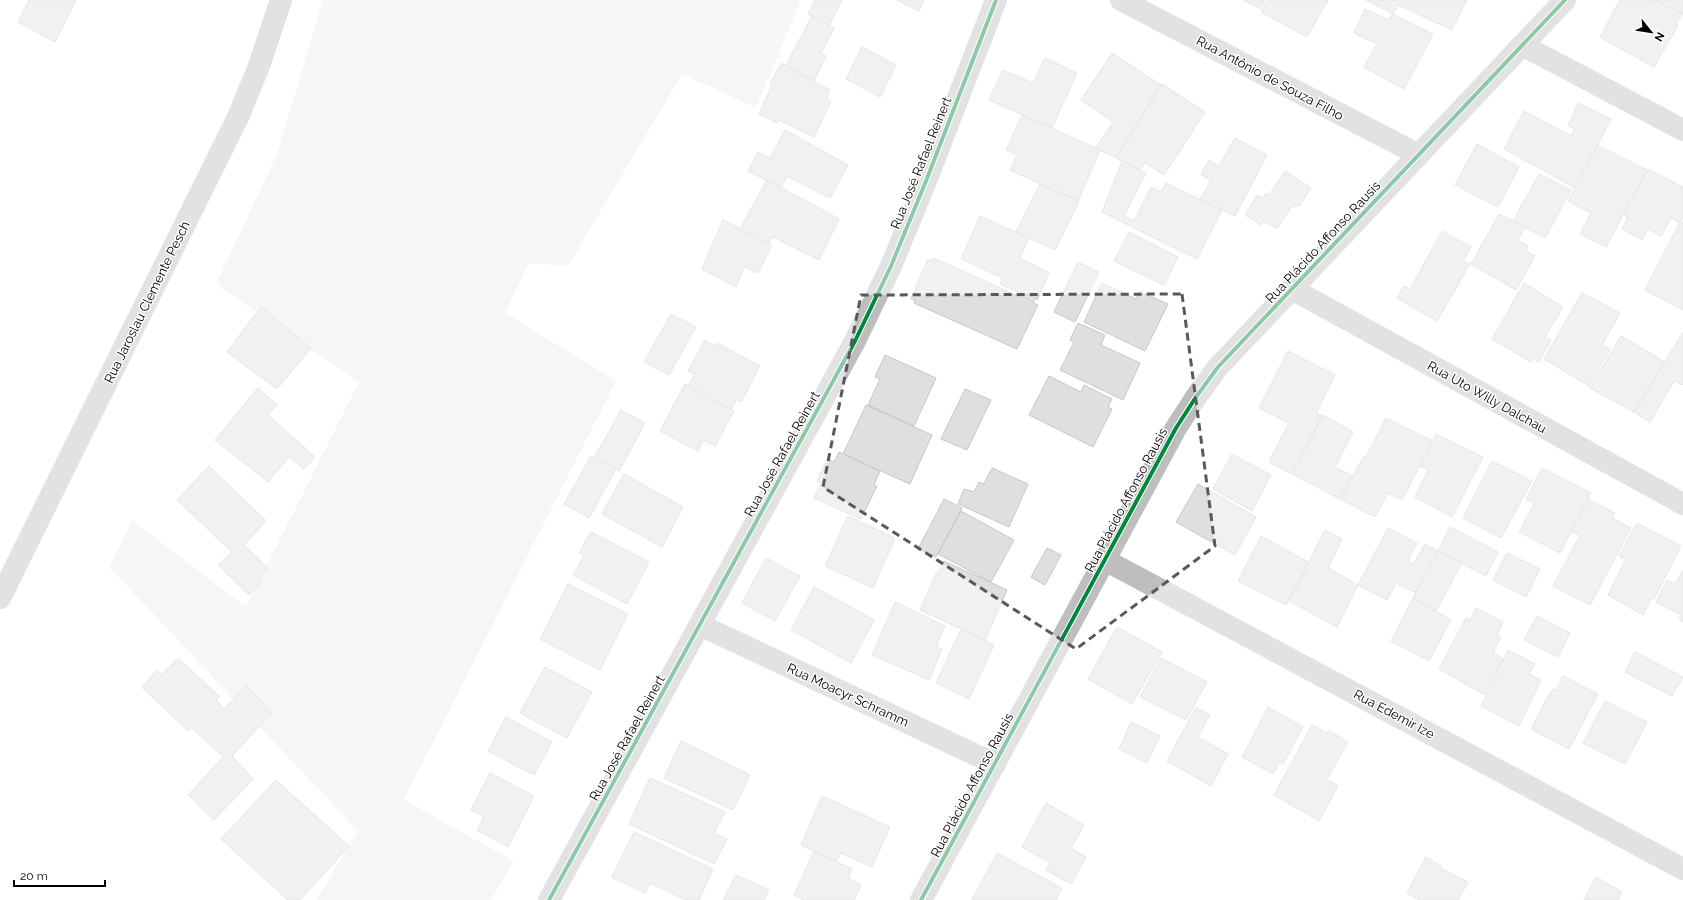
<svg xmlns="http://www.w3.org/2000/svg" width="1683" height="900" viewBox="0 0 1683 900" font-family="Raleway,sans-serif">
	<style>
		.green { fill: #ececec }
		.building { fill: #dfdfdf; stroke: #c7c7c7 }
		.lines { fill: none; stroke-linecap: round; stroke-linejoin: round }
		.street { stroke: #bebebe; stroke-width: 22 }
		.cycleway-casing { stroke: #fff; stroke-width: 6 }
		.cycleway { stroke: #00873e; stroke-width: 4 }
		.marked { fill: none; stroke: #595959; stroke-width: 3; stroke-dasharray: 8 5; stroke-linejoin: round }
		.labels { text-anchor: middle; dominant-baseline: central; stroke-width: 3; stroke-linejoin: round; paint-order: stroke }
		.street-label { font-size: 13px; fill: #000; stroke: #fff }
	</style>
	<rect width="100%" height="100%" fill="#fff"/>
	<!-- green -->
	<polygon class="green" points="323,0 801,0 756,108 682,74 568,266 529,263 505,313 616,381 404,800 514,861 491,900 316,900 358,831 109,567 132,520 246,607 359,382 216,284 277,154"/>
	<!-- building -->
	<g class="building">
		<polygon points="29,0 76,0 55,42 18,22"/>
		<polygon points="815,0 842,0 829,26 808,14"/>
		<polygon points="897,0 924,0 919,11"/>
		<polygon points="1243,0 1265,0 1260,9"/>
		<polygon points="1268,0 1328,0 1307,37 1261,12"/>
		<polygon points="1366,0 1467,0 1452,30 1398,5 1393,14"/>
		<polygon points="1620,0 1655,0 1682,14 1676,25 1678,26 1654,67 1600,37"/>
		<polygon points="1655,0 1683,0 1683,15 1682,14"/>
		<polygon points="1365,9 1389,20 1392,14 1433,34 1404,89 1364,67 1377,44 1354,33"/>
		<polygon points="812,16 834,28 821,53 826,56 814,81 786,65"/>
		<polygon points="862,47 896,65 880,97 846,79"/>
		<polygon points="1112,53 1161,85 1116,158 1096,148 1113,122 1081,100"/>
		<polygon points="1045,58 1077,73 1052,128 989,100 1003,70 1033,83"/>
		<polygon points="781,63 830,90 826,98 831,101 814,137 779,120 777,123 759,114 772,85 770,84"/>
		<polygon points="1162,84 1205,112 1164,175 1145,163 1139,170 1116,158"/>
		<polygon points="1578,103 1611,119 1575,188 1504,149 1524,111 1571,136 1575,129 1568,126"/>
		<polygon points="1022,115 1100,150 1078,201 1010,170 1017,155 1006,150"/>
		<polygon points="785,130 848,165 830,198 787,176 781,188 748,171 758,152 770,158"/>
		<polygon points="1235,138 1267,155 1235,216 1200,199 1211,181 1201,174 1209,160 1219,166"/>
		<polygon points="1477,144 1519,167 1498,207 1455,185"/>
		<polygon points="1597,145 1647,170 1606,247 1580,234 1591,213 1568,201"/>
		<polygon points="1122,161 1146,173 1124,216 1134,221 1151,187 1161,192 1166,183 1222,210 1197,259 1102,212"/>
		<polygon points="1648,169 1683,187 1683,217 1680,223 1671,218 1661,236 1648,229 1642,240 1622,229 1628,217 1623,215"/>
		<polygon points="1285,171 1311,188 1300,205 1291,207 1277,229 1263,221 1261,225 1245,215 1257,195 1263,198 1266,193 1269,195"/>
		<polygon points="1539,174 1571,190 1545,238 1513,221"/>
		<polygon points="767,180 839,219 819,260 773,237 768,244 740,229"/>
		<polygon points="1040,184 1079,201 1055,250 1016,232"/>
		<polygon points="1499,214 1525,227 1518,240 1528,246 1525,250 1535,256 1516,290 1471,264"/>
		<polygon points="980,216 1029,238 1020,258 1049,273 1037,300 1000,284 1003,278 961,259"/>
		<polygon points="723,220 772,245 758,273 745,267 736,287 702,269"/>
		<polygon points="1680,222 1683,223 1683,310 1645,290"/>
		<polygon points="1442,231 1471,247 1463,261 1470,264 1437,321 1397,298 1404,286 1410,289"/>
		<polygon points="1129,232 1178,257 1164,285 1114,261"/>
		<polygon points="934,258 1020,297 1021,295 1034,301 1033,303 1038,305 1017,349 914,303 915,300 911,299 928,259 932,261"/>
		<polygon points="1078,262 1099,272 1075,322 1054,312"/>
		<polygon points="1102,283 1136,299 1139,291 1168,304 1145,351 1084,322"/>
		<polygon points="1524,283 1563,307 1545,337 1551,340 1539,362 1533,358 1531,362 1492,339"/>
		<polygon points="1582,293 1620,313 1602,345 1610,349 1589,386 1544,359"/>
		<polygon points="261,307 311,348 277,389 227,352"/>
		<polygon points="671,314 696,327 669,375 644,362"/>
		<polygon points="1078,323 1105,335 1101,345 1140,363 1123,400 1060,370 1074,342 1070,340"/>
		<polygon points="1683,332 1683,384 1682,385 1674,381 1650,422 1634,412"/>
		<polygon points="1621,336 1665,362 1634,412 1590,388"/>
		<polygon points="705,340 715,346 717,343 760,366 741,402 736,400 731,409 688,386 695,374 688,371"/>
		<polygon points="1288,351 1335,375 1316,413 1322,416 1292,474 1269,462 1289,423 1259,408"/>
		<polygon points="885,355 936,378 914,426 868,405 880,379 875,377"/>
		<polygon points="1049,376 1081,392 1084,385 1112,399 1108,407 1112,409 1093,447 1029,415"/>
		<polygon points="685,384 734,411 715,446 703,440 698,451 660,431"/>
		<polygon points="258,388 277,405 268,415 315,457 304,469 289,457 268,482 215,440"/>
		<polygon points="965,389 991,400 967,450 941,439"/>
		<polygon points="866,405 932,435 910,484 843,454"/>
		<polygon points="621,410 645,423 619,471 594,458"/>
		<polygon points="1323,415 1353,432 1335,467 1353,476 1340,499 1292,474"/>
		<polygon points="1386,418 1433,441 1402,500 1388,493 1375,517 1340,499 1364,456 1366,457"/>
		<polygon points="1436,434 1483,457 1452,517 1415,497 1428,470 1420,466"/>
		<polygon points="839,452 880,471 874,485 877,486 861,519 814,498 821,483 817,481 827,459 834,462"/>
		<polygon points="1232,454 1271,475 1252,511 1213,489"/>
		<polygon points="591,456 616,469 589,518 564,504"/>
		<polygon points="1492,461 1532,481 1501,538 1463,518"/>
		<polygon points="209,466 266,521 244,545 268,568 260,576 263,579 249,595 218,565 232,552 177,500"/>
		<polygon points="992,468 1028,484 1009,527 958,504 964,489 974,492 979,482 984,484"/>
		<polygon points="1542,468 1591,493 1560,553 1519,532 1534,504 1526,499"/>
		<polygon points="624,474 683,507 662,547 602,514"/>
		<polygon points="1198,484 1256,517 1235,555 1176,522"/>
		<polygon points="944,499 962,508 936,557 918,549"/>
		<polygon points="1588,499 1615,513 1612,518 1631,528 1590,605 1553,586 1580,535 1571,531"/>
		<polygon points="961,511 1014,540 991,582 938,554"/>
		<polygon points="848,516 895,538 873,588 825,566"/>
		<polygon points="1637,523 1681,546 1654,599 1652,598 1643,615 1608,595 1626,559 1619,556"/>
		<polygon points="1450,527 1498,552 1486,576 1438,551"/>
		<polygon points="1388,528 1417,543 1408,561 1413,565 1425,544 1438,551 1416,593 1396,583 1387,600 1358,585"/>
		<polygon points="1325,530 1342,539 1328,568 1358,585 1337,627 1289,601"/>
		<polygon points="591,532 649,562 627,604 573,575 584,556 579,553"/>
		<polygon points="1261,536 1308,562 1286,605 1238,581"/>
		<polygon points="1047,548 1061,555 1045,585 1031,577"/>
		<polygon points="1438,551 1462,563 1436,611 1413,598"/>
		<polygon points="1507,553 1540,569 1526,597 1493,580"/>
		<polygon points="766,558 800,576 775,621 742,603"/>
		<polygon points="944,561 1007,590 985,640 920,610 937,572 939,573"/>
		<polygon points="1683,570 1683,622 1679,619 1681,615 1656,602 1667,580 1675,584"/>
		<polygon points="568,584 628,614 600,670 540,639"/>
		<polygon points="814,587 874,620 851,663 791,630"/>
		<polygon points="1413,598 1451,620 1429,661 1391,641"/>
		<polygon points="895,602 945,626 936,647 942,649 929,680 872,655"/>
		<polygon points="1476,608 1503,622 1497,635 1501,637 1493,652 1503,659 1485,695 1439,669 1466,618 1470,620"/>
		<polygon points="1537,616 1570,633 1558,657 1524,640"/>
		<polygon points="1117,627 1162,652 1132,704 1088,679"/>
		<polygon points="961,629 994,645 969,699 936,683"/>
		<polygon points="1508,650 1535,664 1529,674 1541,680 1519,726 1481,706 1497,676 1495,675"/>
		<polygon points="1635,652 1683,677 1672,696 1625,672"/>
		<polygon points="178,658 220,697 216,700 224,709 247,686 272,713 232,756 253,779 214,820 188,795 223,757 192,728 188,731 142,687 157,670 161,675"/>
		<polygon points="1161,658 1207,682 1186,720 1140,697"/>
		<polygon points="545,667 592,692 567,738 520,713"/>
		<polygon points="1563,676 1598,694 1569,749 1531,729 1545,702 1553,689 1556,691"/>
		<polygon points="1605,701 1647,722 1625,764 1583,743"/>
		<polygon points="1196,707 1210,715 1198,737 1228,754 1211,786 1167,761"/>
		<polygon points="1268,707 1303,727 1283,764 1280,762 1273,774 1242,757"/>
		<polygon points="506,717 552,742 534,775 488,751"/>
		<polygon points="1131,722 1160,736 1147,763 1119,749"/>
		<polygon points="1312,725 1327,733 1328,730 1348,742 1327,779 1338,786 1319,821 1274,795"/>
		<polygon points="681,741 750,775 733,810 664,778"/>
		<polygon points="490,773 534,796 508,847 477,830 484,817 471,810"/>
		<polygon points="650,778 725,812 714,833 727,839 714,864 629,824"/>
		<polygon points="276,780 349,846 300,900 288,900 221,839"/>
		<polygon points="822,796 890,827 872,867 841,853 836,862 801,845"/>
		<polygon points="1046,803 1084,825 1071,848 1086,857 1071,884 1046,870 1050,863 1022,847"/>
		<polygon points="634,832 713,869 699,900 686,900 650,883 645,893 612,877"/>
		<polygon points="814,851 852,869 848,878 861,885 854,900 804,900 794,895"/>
		<polygon points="997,853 1062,888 1056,900 972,900"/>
		<polygon points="1426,857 1441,866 1440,868 1468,882 1458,900 1419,900 1407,893"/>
		<polygon points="736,875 769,890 764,900 723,900"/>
		<polygon points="1596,877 1622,892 1618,900 1584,900"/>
	</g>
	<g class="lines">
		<!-- street -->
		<g class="street">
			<polyline points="1121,0 1419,155"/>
			<polyline points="1522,45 1683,130"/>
			<polyline points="1292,289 1683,504"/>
			<polyline points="1105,560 1683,869"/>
			<polyline points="0,598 239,115 259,66 281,0"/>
			<polyline points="700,625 995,764"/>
			<polyline points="549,900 855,341 891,266 926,181 996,0"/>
			<polyline points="921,900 1176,428 1196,397 1218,367 1565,0"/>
		</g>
		<defs>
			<g id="cycleway">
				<polyline points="549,900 855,341 891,266 926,181 996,0"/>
				<polyline points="921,900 1176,428 1196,397 1218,367 1565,0"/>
			</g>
		</defs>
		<!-- cycleway casing -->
		<use href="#cycleway" class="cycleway-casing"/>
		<!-- cycleway -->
		<use href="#cycleway" class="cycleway"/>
	</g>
	<!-- marked area -->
	<path d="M0 0H1683V900H0ZM1182 294 1215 546 1076 649 823 487 861 295Z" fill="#fff" fill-opacity=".55" fill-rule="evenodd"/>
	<path class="marked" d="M1182 294 1215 546 1076 649 823 487 861 295Z"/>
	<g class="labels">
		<!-- street labels -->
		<g class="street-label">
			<text transform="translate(1270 78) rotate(28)">Rua Antônio de Souza Filho</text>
			<text transform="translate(921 163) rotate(-68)">Rua José Rafael Reinert</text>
			<text transform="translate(1323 242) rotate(-47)">Rua Plácido Affonso Rausis</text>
			<text transform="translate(147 302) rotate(-64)">Rua Jaroslau Clemente Pesch</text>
			<text transform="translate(1487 397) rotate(29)">Rua Uto Willy Dalchau</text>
			<text transform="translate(782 454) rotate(-61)">Rua José Rafael Reinert</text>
			<text transform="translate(1126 500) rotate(-62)">Rua Plácido Affonso Rausis</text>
			<text transform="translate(848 695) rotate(25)">Rua Moacyr Schramm</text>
			<text transform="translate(1394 714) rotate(28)">Rua Edemir Ize</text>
			<text transform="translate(627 738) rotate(-61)">Rua José Rafael Reinert</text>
			<text transform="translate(972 785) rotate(-62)">Rua Plácido Affonso Rausis</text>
		</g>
	</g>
	<!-- north arrow -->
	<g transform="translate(1651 32) rotate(120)" stroke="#ffffff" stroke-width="3" paint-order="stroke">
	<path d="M0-3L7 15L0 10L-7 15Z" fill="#000000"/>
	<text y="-6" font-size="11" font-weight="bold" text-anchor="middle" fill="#000000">N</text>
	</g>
	<!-- scale -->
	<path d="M14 880v6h91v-6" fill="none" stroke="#000000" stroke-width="2"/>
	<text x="20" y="880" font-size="12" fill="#000000" stroke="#ffffff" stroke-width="3" paint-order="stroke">20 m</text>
</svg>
